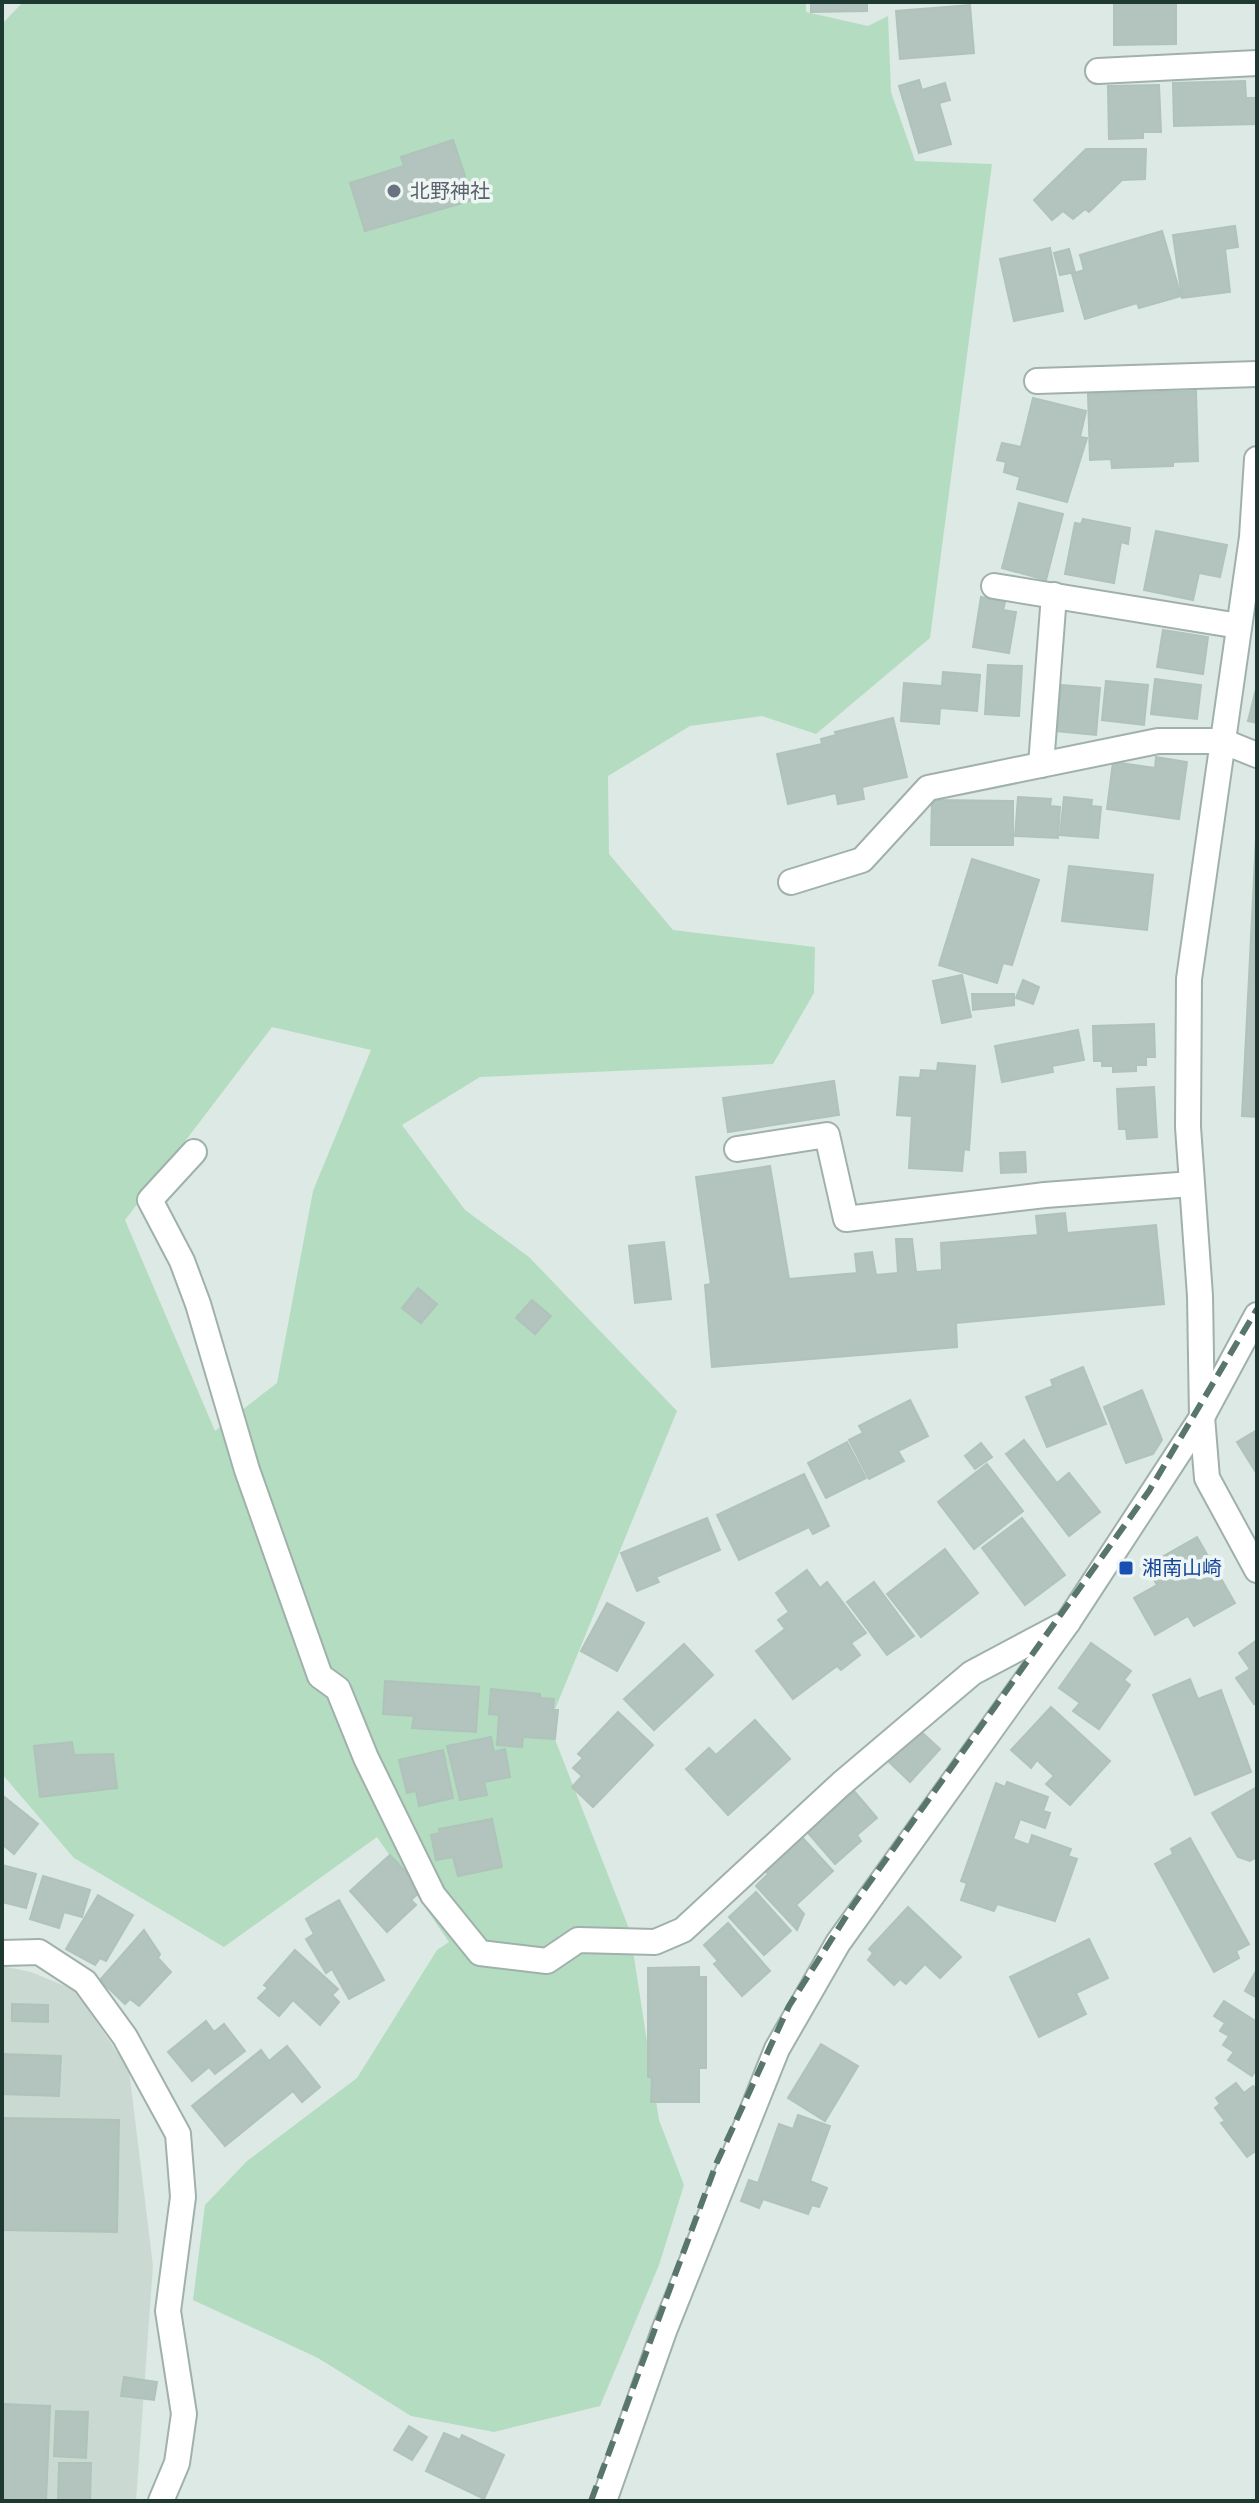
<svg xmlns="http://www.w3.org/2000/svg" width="1259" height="2503" viewBox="0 0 1259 2503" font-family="Poppins,'Noto Sans JP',sans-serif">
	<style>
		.built { fill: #cbd9d3 }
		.green { fill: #b4dcc0; fill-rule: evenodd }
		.building { fill: #b2c4bd; stroke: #afc3bb; stroke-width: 2 }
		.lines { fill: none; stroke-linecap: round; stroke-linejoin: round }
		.minor-casing { stroke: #a0b1ab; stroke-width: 28 }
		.minor { stroke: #fff; stroke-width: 24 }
		.rail { stroke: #58756e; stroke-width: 6; stroke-dasharray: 16 8; stroke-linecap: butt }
		.worship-dot { fill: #6b7280; stroke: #edf6f2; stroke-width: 3 }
		.transit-dot { fill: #1a4fb4; stroke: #edf6f2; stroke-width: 3 }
		.labels { text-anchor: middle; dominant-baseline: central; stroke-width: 7; stroke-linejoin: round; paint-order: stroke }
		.worship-label { font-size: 20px; fill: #5b616d; stroke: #edf6f2; text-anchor: start }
		.transit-label { font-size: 20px; fill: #164399; stroke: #edf6f2; text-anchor: start }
	</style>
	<rect width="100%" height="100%" fill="#dde9e4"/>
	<!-- built -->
	<polygon class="built" points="2,1966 31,1972 75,1990 129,2070 153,2266 136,2501 2,2501"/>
	<!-- green -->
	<path class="green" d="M23 2H806V12L868 26 888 16 891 92 915 161 992 164 930 638 816 734 762 716 690 726 608 776 609 854 673 930 815 947 814 993 773 1064 480 1077 402 1125 465 1210 529 1257 677 1411 549 1724 630 1931 659 2120 684 2185 659 2265 600 2406 494 2432 411 2416 318 2358 193 2300 205 2205 247 2161 357 2078 437 1950 449 1942 377 1837 224 1947 74 1858 2 1774V24ZM272 1027 371 1050 313 1191 277 1383 215 1431 125 1220Z"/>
	<!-- building -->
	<g class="building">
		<polygon points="811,2 867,2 867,11 811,12"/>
		<polygon points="1114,2 1176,2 1176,44 1114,45"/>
		<polygon points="970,5 974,53 900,59 896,11"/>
		<polygon points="919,80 922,90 945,83 950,100 939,103 951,144 919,153 899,86"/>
		<polygon points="1245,81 1246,98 1257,98 1257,124 1174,126 1173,83"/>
		<polygon points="1159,85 1161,132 1143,132 1143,138 1109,139 1108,86"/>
		<polygon points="453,140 473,200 365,231 350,183 404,166 401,157"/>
		<polygon points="1086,149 1146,149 1145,179 1122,180 1089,212 1085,209 1073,219 1063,211 1052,220 1034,200"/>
		<polygon points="1235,226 1238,247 1225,249 1230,292 1182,298 1173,235"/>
		<polygon points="1162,231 1181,296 1139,308 1137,303 1085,319 1072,274 1084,270 1080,255"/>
		<polygon points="1050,248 1063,311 1014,321 1000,259"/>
		<polygon points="1069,249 1075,272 1060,275 1054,253"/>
		<polygon points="1196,391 1198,461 1173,462 1173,466 1112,468 1111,459 1090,460 1088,394"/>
		<polygon points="1033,398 1086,411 1080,437 1087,438 1067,502 1017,489 1020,477 1004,472 1006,462 997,460 1002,443 1021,447"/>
		<polygon points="1019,503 1063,514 1046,580 1002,568"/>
		<polygon points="1083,519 1130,528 1128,544 1121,542 1114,583 1065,574 1075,523 1081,524"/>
		<polygon points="1156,531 1227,545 1220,577 1199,573 1193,600 1144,590"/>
		<polygon points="981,597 1005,602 1003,610 1016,612 1009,653 973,647"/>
		<polygon points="1163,630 1208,637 1203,674 1157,667"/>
		<polygon points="988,665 1022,666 1019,716 985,714"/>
		<polygon points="943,672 980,675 977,711 940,708 939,724 901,721 904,683 942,686"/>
		<polygon points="1155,679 1201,685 1197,719 1151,714"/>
		<polygon points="1106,681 1148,685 1144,725 1102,720"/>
		<polygon points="1061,685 1100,688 1096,735 1056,731"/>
		<polygon points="1257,685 1257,723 1248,721"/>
		<polygon points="893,718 907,777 862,787 864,799 838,804 836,793 788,804 777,754 822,744 821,739 836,735 835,732"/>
		<polygon points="1156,757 1187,762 1179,819 1107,809 1113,762 1155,768"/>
		<polygon points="1018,797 1051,799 1050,806 1060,807 1058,838 1015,836"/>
		<polygon points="1064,797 1092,800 1091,806 1101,807 1098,838 1060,835"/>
		<polygon points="932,800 1013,801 1013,845 931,845"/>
		<polygon points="1257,819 1257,1117 1242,1116"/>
		<polygon points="972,859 1039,880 1012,965 1003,963 997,983 939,965"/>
		<polygon points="1069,866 1153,875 1147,930 1062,921"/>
		<polygon points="962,975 971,1017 942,1023 933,981"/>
		<polygon points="1023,980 1039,987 1033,1004 1016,998"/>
		<polygon points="972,994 1014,994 1014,1005 973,1010"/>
		<polygon points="1154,1024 1155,1057 1146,1057 1146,1065 1136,1065 1136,1071 1113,1072 1113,1066 1102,1066 1102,1061 1094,1061 1093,1026"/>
		<polygon points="1078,1030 1084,1060 1052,1066 1053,1072 1002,1082 995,1046"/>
		<polygon points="938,1063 975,1066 969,1150 964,1149 962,1171 909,1168 912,1116 897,1115 900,1077 920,1078 921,1070 937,1071"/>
		<polygon points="834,1081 839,1115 728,1132 723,1098"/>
		<polygon points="1154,1087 1157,1137 1127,1139 1126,1129 1119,1129 1117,1089"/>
		<polygon points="1025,1152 1026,1172 1001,1173 1000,1153"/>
		<polygon points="770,1166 789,1279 857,1273 855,1254 872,1252 876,1275 898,1273 896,1239 912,1239 916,1272 942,1270 941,1243 1038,1235 1036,1216 1065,1213 1067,1233 1156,1225 1164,1304 956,1323 957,1347 712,1367 705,1285 711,1284 696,1177"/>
		<polygon points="664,1242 671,1299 635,1303 629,1246"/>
		<polygon points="418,1288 437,1304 421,1323 402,1308"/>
		<polygon points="532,1300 551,1316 535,1334 516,1318"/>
		<polygon points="1083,1367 1106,1424 1047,1447 1026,1397 1053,1386 1051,1380"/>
		<polygon points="1142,1390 1162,1440 1153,1454 1126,1463 1104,1407"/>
		<polygon points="910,1400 928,1436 898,1451 904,1461 869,1479 849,1440 863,1433 859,1426"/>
		<polygon points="1257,1430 1257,1474 1237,1442"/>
		<polygon points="1024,1440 1057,1483 1069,1473 1100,1512 1069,1536 1006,1454"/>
		<polygon points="847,1442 866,1478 826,1498 808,1463"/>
		<polygon points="981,1443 992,1457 975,1469 965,1456"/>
		<polygon points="987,1464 1023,1511 974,1549 938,1502"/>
		<polygon points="804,1474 829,1526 813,1534 809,1527 739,1560 717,1515"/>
		<polygon points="707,1518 720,1550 656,1577 659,1582 637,1591 621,1553"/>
		<polygon points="1022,1518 1065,1575 1025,1605 982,1548"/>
		<polygon points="1197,1537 1235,1603 1194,1626 1188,1616 1155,1635 1134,1598 1157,1585 1146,1566"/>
		<polygon points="945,1549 978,1593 921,1637 887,1594"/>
		<polygon points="807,1570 820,1588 827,1582 866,1633 851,1643 860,1655 841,1670 837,1666 793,1699 756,1651 785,1629 778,1620 789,1612 776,1593"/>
		<polygon points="874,1582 914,1636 887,1655 847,1602"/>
		<polygon points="607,1603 644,1623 617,1671 581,1651"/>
		<polygon points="1257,1640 1257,1702 1254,1704 1236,1678 1250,1669 1239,1653"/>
		<polygon points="1091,1643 1131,1671 1124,1680 1130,1685 1099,1729 1073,1711 1080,1703 1059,1688"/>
		<polygon points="684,1644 713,1675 654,1730 624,1699"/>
		<polygon points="1190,1679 1198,1699 1221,1690 1251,1772 1195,1795 1153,1695"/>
		<polygon points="385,1681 479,1687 476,1732 412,1728 414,1716 383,1714"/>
		<polygon points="491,1689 540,1694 540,1698 554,1699 553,1710 558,1710 555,1739 523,1737 522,1747 497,1745 499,1715 489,1714"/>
		<polygon points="1051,1707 1110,1761 1070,1805 1046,1784 1054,1776 1037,1760 1031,1768 1011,1750"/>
		<polygon points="618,1712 653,1745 593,1807 572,1787 582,1776 573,1768 583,1758 578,1754"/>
		<polygon points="755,1720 790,1759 728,1815 686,1769 709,1748 716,1755"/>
		<polygon points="917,1728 940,1749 910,1782 887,1760"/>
		<polygon points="491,1737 494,1752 505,1749 510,1777 484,1782 487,1795 460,1800 447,1746"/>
		<polygon points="72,1742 74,1755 113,1754 117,1788 40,1797 34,1746"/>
		<polygon points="443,1750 453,1798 419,1806 416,1791 407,1793 399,1760"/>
		<polygon points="1007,1782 1048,1797 1043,1811 1050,1813 1045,1828 1020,1819 1013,1839 1029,1845 1032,1835 1071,1849 1068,1856 1077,1859 1055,1921 997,1904 994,1911 961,1900 967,1883 961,1881 996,1783 1005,1787"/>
		<polygon points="1257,1787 1257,1857 1250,1861 1238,1857 1212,1813"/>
		<polygon points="854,1791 877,1818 857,1835 861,1841 835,1864 803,1827 821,1812 825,1816"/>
		<polygon points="2,1795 38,1824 14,1854 2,1844"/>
		<polygon points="492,1819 502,1867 458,1876 453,1857 436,1860 431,1835 440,1833 439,1829"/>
		<polygon points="799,1834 833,1871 796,1905 804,1914 797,1930 756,1886 768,1874 763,1866"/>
		<polygon points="1190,1838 1249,1944 1236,1951 1239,1958 1214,1972 1155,1864 1173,1854 1171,1849"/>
		<polygon points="390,1855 422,1890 411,1900 416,1905 387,1932 350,1891"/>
		<polygon points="2,1865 36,1874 26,1908 2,1902"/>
		<polygon points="43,1876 90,1890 82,1917 64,1912 59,1928 30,1919"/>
		<polygon points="756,1892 791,1931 764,1955 729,1917"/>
		<polygon points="98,1895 133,1915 106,1961 100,1958 95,1965 66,1949"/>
		<polygon points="339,1900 384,1980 349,1999 332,1969 326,1973 306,1939 314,1934 306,1919"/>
		<polygon points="908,1907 961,1957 940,1978 925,1964 906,1984 900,1979 894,1985 868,1960 873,1953 869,1949"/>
		<polygon points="728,1923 770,1971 742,1996 714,1964 718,1961 704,1945"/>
		<polygon points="144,1930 160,1954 158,1958 171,1972 139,2006 130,1999 125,2004 100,1980"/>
		<polygon points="1089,1939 1108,1978 1076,1993 1086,2014 1039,2037 1010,1977"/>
		<polygon points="295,1950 338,1989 332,1995 339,2002 320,2025 293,2000 279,2016 258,1998 268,1988 264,1985"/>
		<polygon points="699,1967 699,1977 706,1977 706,2068 699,2068 699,2102 651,2102 652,2077 648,2077 648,1968"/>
		<polygon points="1257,1969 1257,1998 1245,1991"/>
		<polygon points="1224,2001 1257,2022 1257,2068 1252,2076 1228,2060 1234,2052 1223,2045 1229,2036 1220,2031 1225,2023 1214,2016"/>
		<polygon points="12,2004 48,2005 48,2022 12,2021"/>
		<polygon points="206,2021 214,2032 224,2024 245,2051 215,2074 209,2067 192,2081 168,2052"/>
		<polygon points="821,2044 858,2066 825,2121 788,2098"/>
		<polygon points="287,2046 320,2087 302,2102 293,2091 225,2146 192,2106 261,2050 269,2061"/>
		<polygon points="2,2054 61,2056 59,2096 2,2094"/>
		<polygon points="1236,2083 1244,2093 1253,2086 1257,2090 1257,2150 1247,2157 1221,2123 1225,2121 1215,2108 1220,2104 1216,2098"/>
		<polygon points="798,2115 830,2126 810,2181 827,2188 819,2207 812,2205 808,2214 763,2199 759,2208 741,2201 749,2180 758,2183 779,2124 793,2129"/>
		<polygon points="2,2118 119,2120 117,2232 2,2230"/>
		<polygon points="124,2377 157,2382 154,2400 121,2396"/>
		<polygon points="2,2404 50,2406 46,2501 2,2501"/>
		<polygon points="56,2411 88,2412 86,2458 54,2456"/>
		<polygon points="409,2426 427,2437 412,2460 394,2450"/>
		<polygon points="444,2433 460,2440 462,2435 504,2455 484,2499 426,2471"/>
		<polygon points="59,2463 91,2463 90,2501 58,2501"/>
	</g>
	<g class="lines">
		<defs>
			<g id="minor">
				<polyline points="1098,71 1257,63"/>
				<polyline points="1037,381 1257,374"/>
				<polyline points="1257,459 1252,537 1189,979 1188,1127 1200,1296 1202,1417 1207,1478 1257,1570"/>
				<polyline points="994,586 1239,626"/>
				<polyline points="1041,765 1054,595"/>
				<polyline points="791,882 862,860 928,788 1158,741 1222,741 1257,755"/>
				<polyline points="737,1149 827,1135 846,1219 1045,1195 1192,1184"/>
				<polyline points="194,1152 150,1200 182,1261 198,1304 247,1470 320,1676 338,1689 366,1758 433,1895 480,1953 547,1961 578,1940 655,1942 683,1930 841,1784 972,1673 1068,1622"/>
				<polyline points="2,1953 39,1952 85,1982 125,2037 178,2134 183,2197 168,2311 184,2414 177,2463 161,2501"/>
				<polyline points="604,2501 664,2331 777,2049 838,1943 1068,1622 1202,1417 1257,1315"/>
			</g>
		</defs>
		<!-- minor casing -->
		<use href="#minor" class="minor-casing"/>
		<!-- minor -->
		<use href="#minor" class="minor"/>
		<!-- rail -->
		<polyline class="rail" points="591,2501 717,2162 789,2006 854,1904 1149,1491 1257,1309"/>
	</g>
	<!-- markers -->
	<circle class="worship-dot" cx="394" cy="191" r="8"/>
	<rect class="transit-dot" x="1118" y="1560" width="16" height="16" rx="4"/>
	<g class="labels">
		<!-- worship labels -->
		<g class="worship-label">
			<text x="410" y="191">北野神社</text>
		</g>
		<!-- transit labels -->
		<g class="transit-label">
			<text x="1142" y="1568">湘南山崎</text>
		</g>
	</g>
	<!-- border -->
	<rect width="1259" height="2503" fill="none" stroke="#1e3932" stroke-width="8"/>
</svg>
